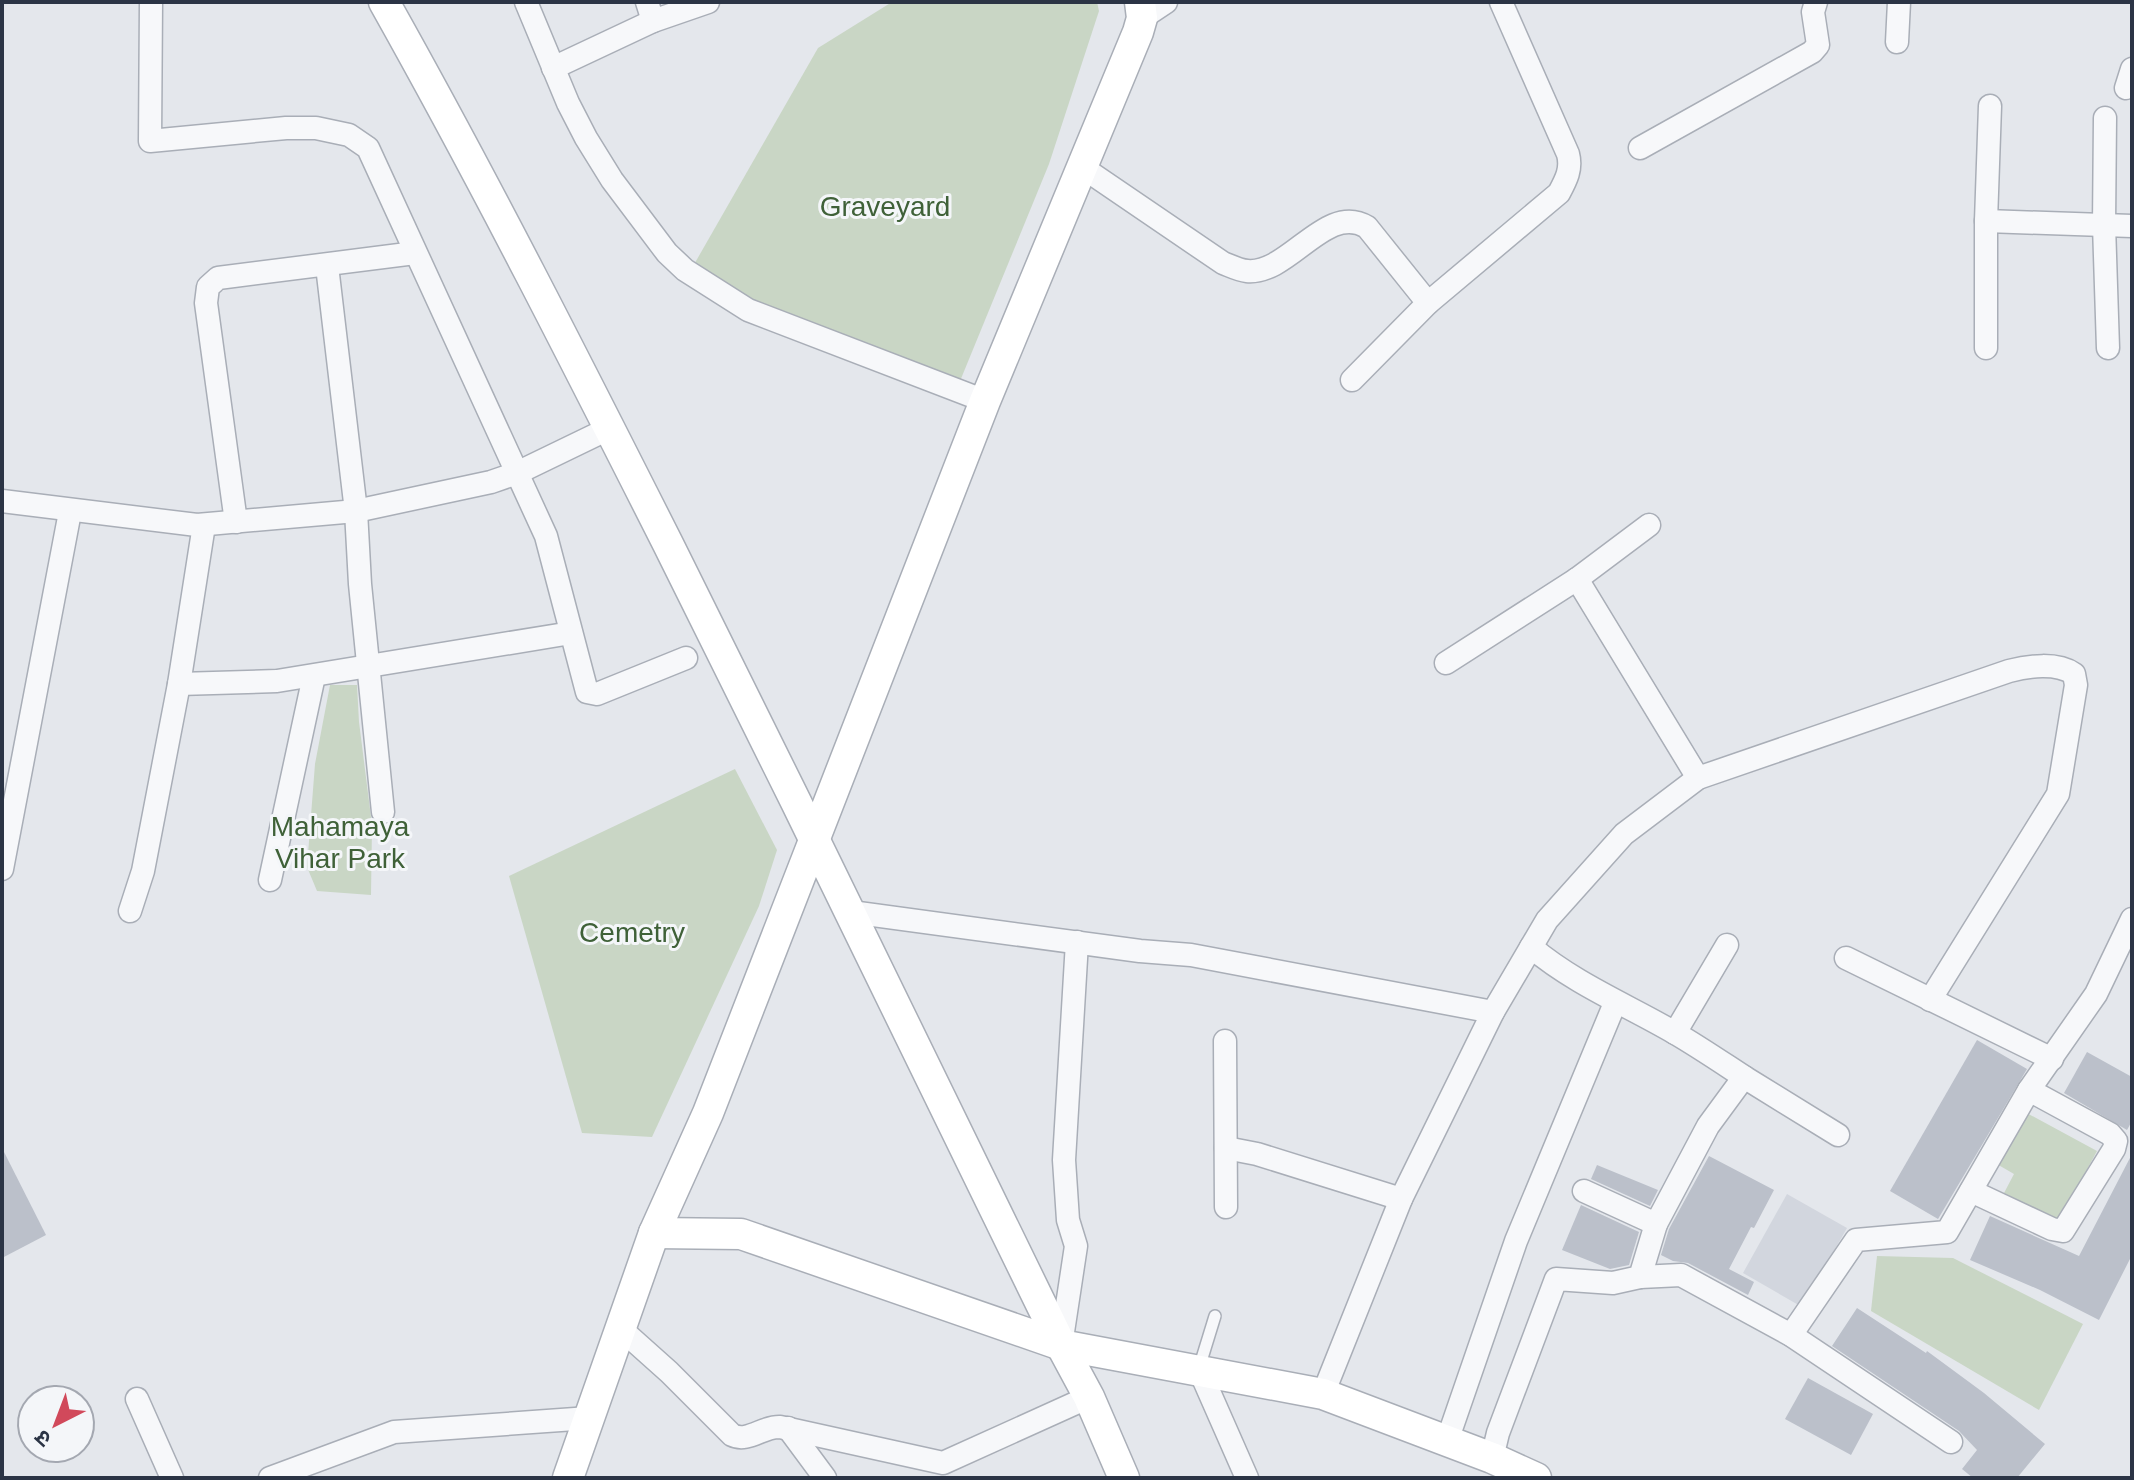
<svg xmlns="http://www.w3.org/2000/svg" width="2134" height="1480" viewBox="0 0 2134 1480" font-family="Arial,'Noto Sans Devanagari',sans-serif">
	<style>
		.built { fill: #d2d6de }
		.green { fill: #c9d6c5 }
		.building { fill: #bbc0ca }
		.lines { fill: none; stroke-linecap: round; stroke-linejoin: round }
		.lane-casing { stroke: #a9aeb7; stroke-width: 14 }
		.street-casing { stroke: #a9aeb7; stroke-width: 25 }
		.secondary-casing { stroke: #a9aeb7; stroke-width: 33 }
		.lane { stroke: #f7f8fa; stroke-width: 11 }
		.street { stroke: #f7f8fa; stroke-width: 22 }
		.secondary { stroke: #fff; stroke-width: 30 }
		.labels { text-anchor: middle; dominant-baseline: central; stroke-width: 6; stroke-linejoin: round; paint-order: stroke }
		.park-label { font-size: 28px; fill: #3f6138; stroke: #f4f6f9 }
	</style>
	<rect width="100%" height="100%" fill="#e4e7ec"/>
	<!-- built -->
	<polygon class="built" points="1787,1194 1847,1228 1802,1307 1743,1273"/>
	<!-- green -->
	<g class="green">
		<polygon points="892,2 1097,2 1099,11 1049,164 958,386 688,275 818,48"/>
		<polygon points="330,685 357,685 359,722 372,825 371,895 317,891 307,867 315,764"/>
		<polygon points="735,769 777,850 759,906 652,1137 582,1133 509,876"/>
		<polygon points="2023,1111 2097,1151 2058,1223 2004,1193 2014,1174 1995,1163"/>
		<polygon points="1877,1256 1953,1258 2083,1324 2039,1410 1871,1311"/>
	</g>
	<!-- building -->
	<g class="building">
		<polygon points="1977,1040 2027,1069 1938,1219 1890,1191"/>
		<polygon points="2087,1052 2132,1077 2132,1121 2127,1130 2064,1093"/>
		<polygon points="2,1148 46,1235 2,1258"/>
		<polygon points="2132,1154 2132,1255 2099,1320 2040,1290 1970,1260 1990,1216 2079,1256"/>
		<polygon points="1709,1156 1774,1190 1754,1228 1751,1227 1729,1269 1754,1282 1748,1295 1688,1263 1673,1261 1661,1255 1669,1229"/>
		<polygon points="1597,1165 1658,1190 1650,1206 1591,1179"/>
		<polygon points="1581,1205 1639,1232 1629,1265 1610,1269 1562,1250"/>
		<polygon points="1857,1308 1926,1353 1927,1351 1984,1393 2045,1444 2017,1478 1973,1478 1962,1469 1977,1450 1959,1431 1832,1346"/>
		<polygon points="1808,1378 1873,1414 1851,1455 1785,1419"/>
	</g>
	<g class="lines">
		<defs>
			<polyline id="lane" points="1199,1368 1215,1316"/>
			<g id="street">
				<polyline points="151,2 150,141 286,128 316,128 349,135 368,148 546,536 587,692 597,694 686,658"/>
				<polyline points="526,2 568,103 586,138 612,180 667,253 685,270 748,310 985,401"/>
				<polyline points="647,2 653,21"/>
				<polyline points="1142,18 1166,2"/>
				<polyline points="1897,42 1899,2"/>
				<polyline points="553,68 653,21 708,2"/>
				<polyline points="2126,88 2132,69"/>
				<polyline points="2105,118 2104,225 2108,348"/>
				<polyline points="1640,148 1812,52 1818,45 1813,12 1816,2"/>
				<path d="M1082 167 1223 263C1231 266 1238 270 1247 271 1289 275 1326 202 1367 227L1428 303"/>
				<polyline points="1986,221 2132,226"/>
				<polyline points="327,266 356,511 360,584 383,812"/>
				<polyline points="1986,348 1986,221 1990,106"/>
				<path d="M1352 380 1428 303 1559 193C1566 180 1572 169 1568 154L1501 2"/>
				<polyline points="2,501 197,525 356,511 491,482 517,473 610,428"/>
				<polyline points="236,522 206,303 208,287 218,278 415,253"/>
				<polyline points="1577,579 1698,778"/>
				<polyline points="1446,663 1577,579 1649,525"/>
				<polyline points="179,684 277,681 571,633"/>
				<polyline points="2,869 70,512"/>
				<polyline points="270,880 314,676"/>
				<polyline points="130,911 143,871 179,684 204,525"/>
				<polyline points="851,912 1140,951 1191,955 1493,1012"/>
				<path d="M1531 947C1575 984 1627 1005 1675 1033 1699 1047 1721 1062 1744 1077"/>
				<polyline points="1846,958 2052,1059"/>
				<polyline points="1675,1033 1727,945"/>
				<polyline points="1225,1041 1226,1207"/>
				<polyline points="1226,1148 1257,1154 1401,1199"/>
				<polyline points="1971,1191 2052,1229 2063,1231 2114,1149 2116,1141 2110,1134 2029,1090"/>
				<polyline points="1656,1224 1708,1126 1744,1077 1838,1135"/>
				<polyline points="1640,1277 1681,1275 1791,1335 1951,1442"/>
				<path d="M622 1330 669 1372 732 1435C748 1443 763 1426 780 1427L943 1463 1089 1397"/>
				<polyline points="1791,1335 1856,1240 1947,1232 2029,1090 2096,994 2132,919"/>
				<polyline points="1061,1345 1076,1246 1068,1220 1064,1160 1077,942"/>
				<polyline points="1199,1369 1247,1478"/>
				<path d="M1323 1394 1401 1199 1493 1012 1547 920 1624 834 1698 778 2009 671C2028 666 2057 662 2074 674L2076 685 2058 794 1930 1000"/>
				<polyline points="137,1399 172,1478"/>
				<polyline points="788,1428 825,1478"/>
				<polyline points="1447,1441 1516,1241 1615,1003"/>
				<polyline points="1492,1458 1498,1433 1556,1279 1613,1283 1640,1277 1656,1224 1584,1191"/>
				<polyline points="270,1478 394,1432 589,1418"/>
			</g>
			<g id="secondary">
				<path d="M384 2C484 180 576 362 668 544 801 810 931 1077 1061 1345L1089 1397 1124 1478"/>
				<polyline points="654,1233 741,1234 1061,1345 1323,1394 1492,1458 1536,1478"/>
				<polyline points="568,1478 654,1233 708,1113 985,401 1138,32 1142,18 1140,2"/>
			</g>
		</defs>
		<!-- lane casing -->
		<use href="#lane" class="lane-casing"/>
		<!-- street casing -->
		<use href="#street" class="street-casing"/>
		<!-- secondary casing -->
		<use href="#secondary" class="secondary-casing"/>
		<!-- lane -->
		<use href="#lane" class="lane"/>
		<!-- street -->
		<use href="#street" class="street"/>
		<!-- secondary -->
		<use href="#secondary" class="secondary"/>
	</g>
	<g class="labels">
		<!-- park labels -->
		<g class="park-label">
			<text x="885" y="206">Graveyard</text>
			<text x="340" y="826">Mahamaya<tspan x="340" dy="32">Vihar Park</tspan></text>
			<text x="632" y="932">Cemetry</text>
		</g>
	</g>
	<!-- border -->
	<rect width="2134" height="1480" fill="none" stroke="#2b3445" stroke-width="8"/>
	<!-- north arrow -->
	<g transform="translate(56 1424) rotate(222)"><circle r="38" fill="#f4f6f9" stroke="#a4a8b1" stroke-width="2"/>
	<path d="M0-6L14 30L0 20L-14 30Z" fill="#d1495b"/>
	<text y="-12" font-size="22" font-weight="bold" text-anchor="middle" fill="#2b3445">उ</text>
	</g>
</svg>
